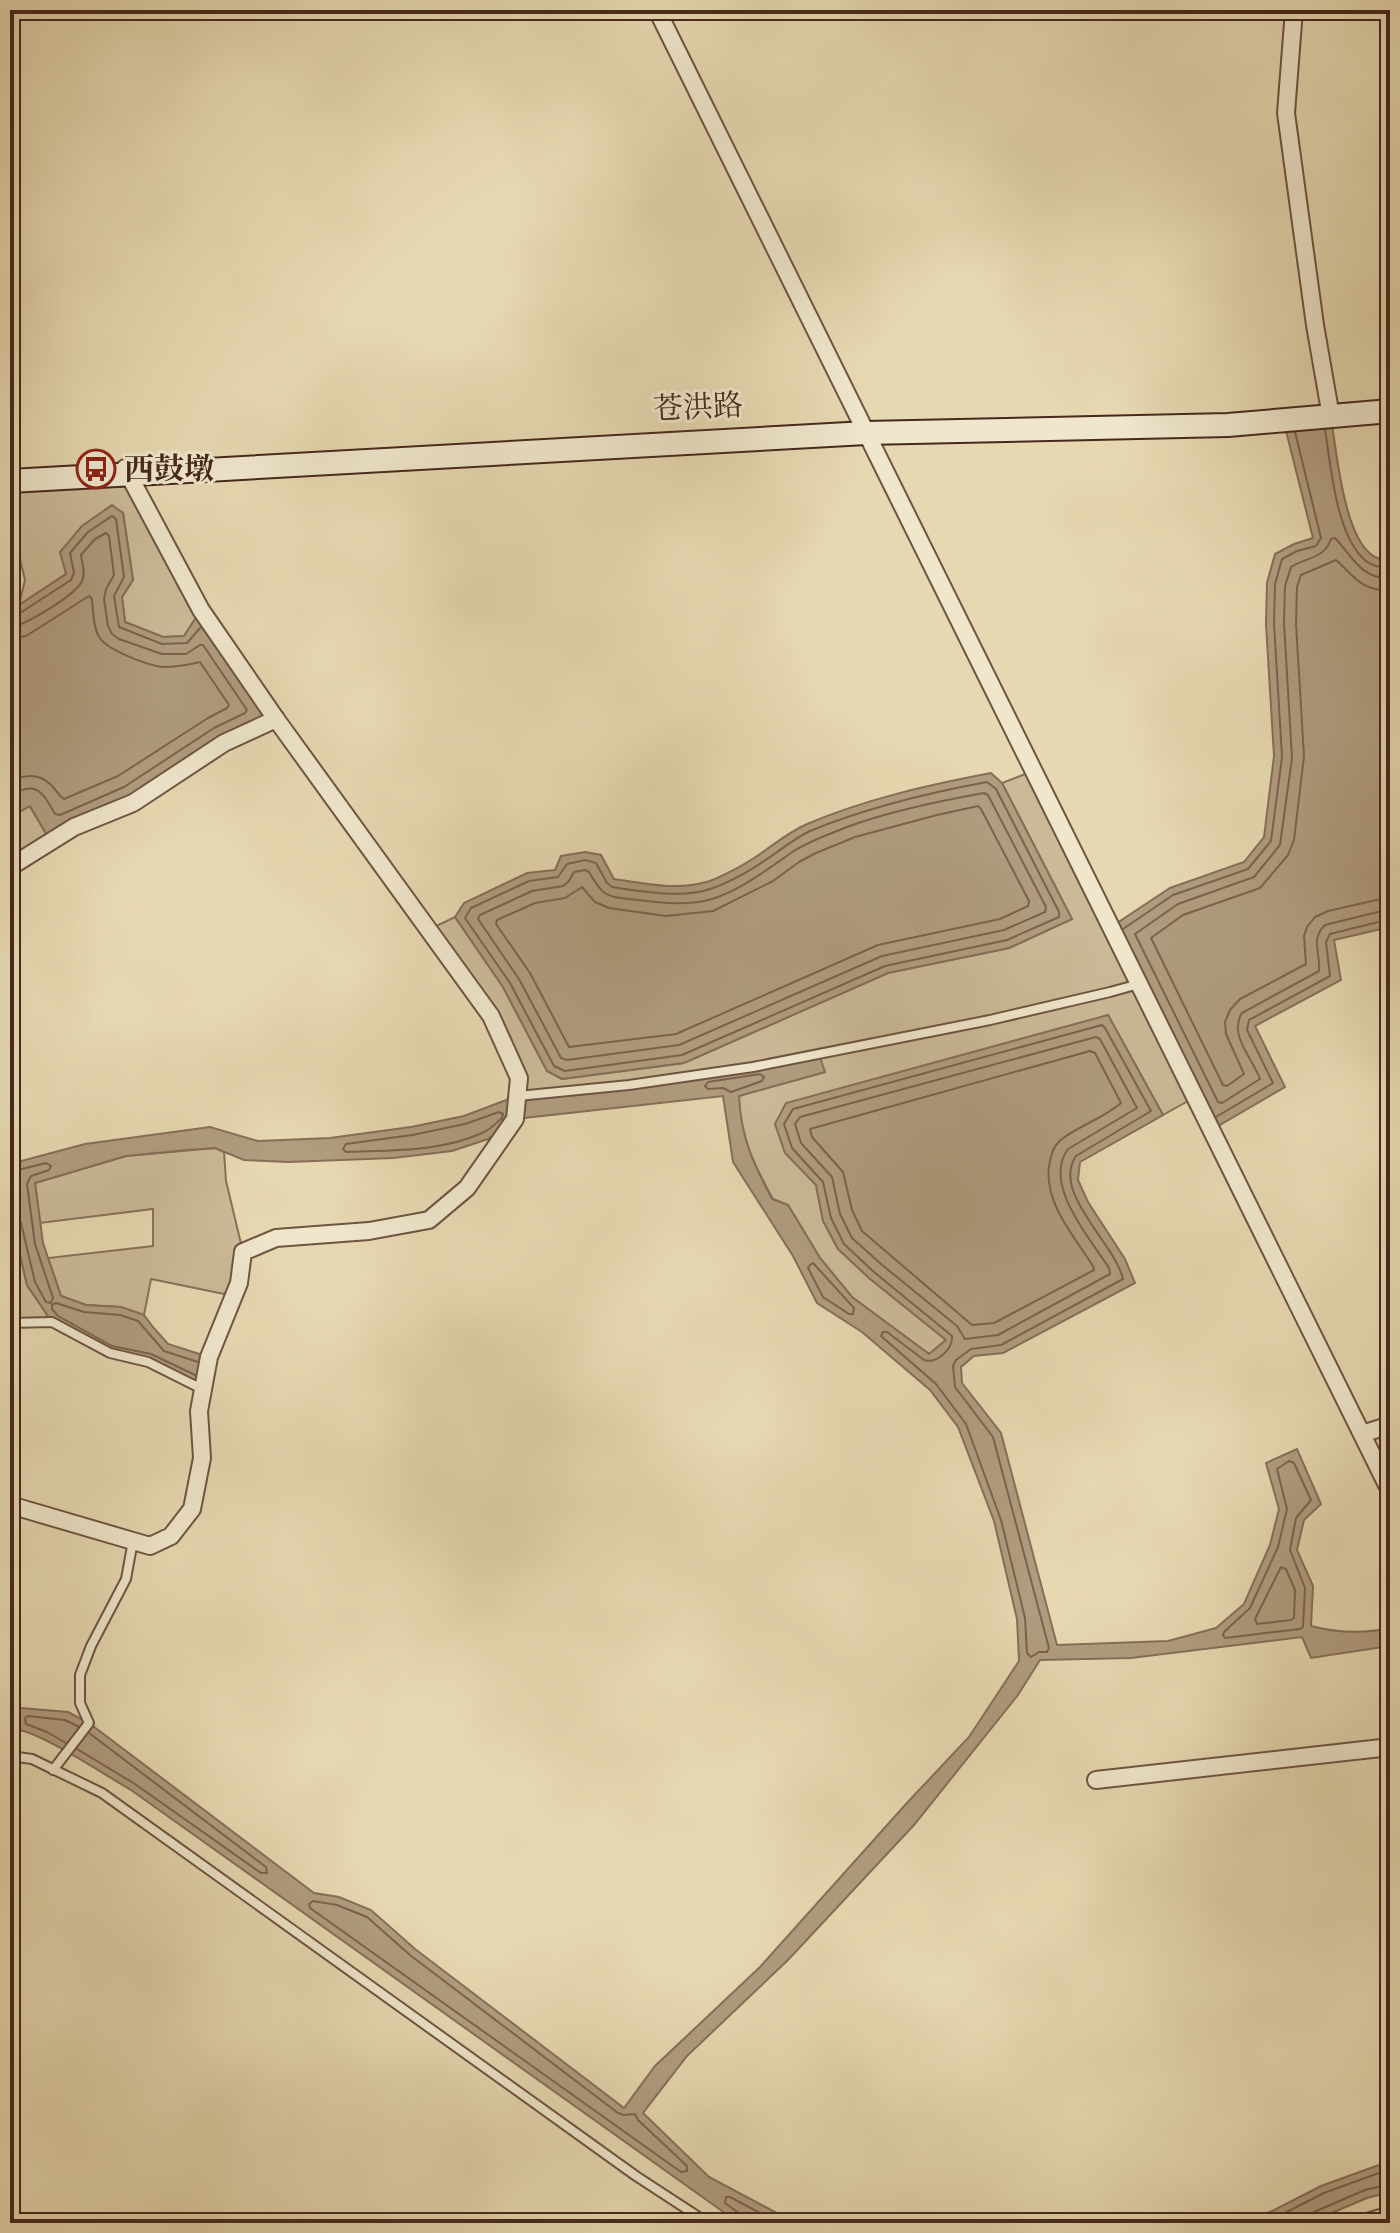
<svg xmlns="http://www.w3.org/2000/svg" width="1400" height="2233" viewBox="0 0 1400 2233" font-family="Alegreya,'Noto Serif SC',serif">
	<style>
		.green { fill: #cbba98; stroke: #88715a; stroke-width: 2 }
		.water { fill: #b09c7f; stroke: #866e58; stroke-width: 2 }
		.lines { fill: none; stroke-linecap: round; stroke-linejoin: round }
		.shore { stroke: #7b624e; stroke-width: 2 }
		.lane-casing { stroke: #6e5442; stroke-width: 12 }
		.street-casing { stroke: #6e5442; stroke-width: 20 }
		.secondary-casing { stroke: #46281d; stroke-width: 26 }
		.lane { stroke: #efe6cc; stroke-width: 8 }
		.street { stroke: #efe6cc; stroke-width: 16 }
		.secondary { stroke: #efe6cc; stroke-width: 22 }
		.labels { text-anchor: middle; dominant-baseline: central; stroke-width: 6; stroke-linejoin: round; paint-order: stroke }
		.street-label { font-size: 30px; fill: #46281d; stroke: #efe6cc }
		.poi-label { font-size: 30px; font-weight: bold; fill: #46281d; stroke: #efe6cc; text-anchor: start }
	</style>
	<rect width="100%" height="100%" fill="#e6d8b1"/>
	<filter id="stains"><feTurbulence type="fractalNoise" baseFrequency=".0025" numOctaves="4"/><feColorMatrix values="0 0 0 0 .2 0 0 0 0 .09 0 0 0 0 .02 0 0 0 .5 -.17"/></filter>
	<radialGradient id="worn" r=".72"><stop offset=".6" stop-color="#630" stop-opacity="0"/><stop offset="1" stop-color="#630" stop-opacity=".3"/></radialGradient>
	<!-- green -->
	<g class="green">
		<polygon points="125,468 201,610 184,636 163,637 125,622 122,597 133,580 123,513 66,574 19,605 25,580 20,559 10,553 10,473"/>
		<path d="M1033 771 1195 1097 1163 1115 1108 1015 785 1152 816 1185 823 1221 838 1249 869 1278 946 1340 929 1354 852 1297 820 1258 788 1205 773 1199C753 1163 741 1138 738 1096L825 1072 753 1067 517 1096 491 1016 428 930 455 917 503 987 547 1071 562 1079 684 1063 888 973 1009 948 1072 919 1002 783Z"/>
		<polygon points="29,805 51,842 10,867 10,817"/>
		<polygon points="215,1148 224,1152 226,1181 243,1252 234,1296 151,1279 144,1315 121,1307 86,1305 61,1296 48,1258 153,1246 153,1209 40,1223 35,1183 126,1156"/>
		<polygon points="10,1210 27,1285 52,1322 10,1323"/>
	</g>
	<!-- water -->
	<g class="water">
		<path d="M1330 411C1336 446 1343 535 1372 555 1377 559 1385 560 1390 562V927L1334 940 1341 980 1255 1026 1285 1087 1211 1130 1111 927 1170 888 1244 862 1264 837 1274 756 1266 624 1267 583 1275 554 1294 544 1313 538 1282 415Z"/>
		<polygon points="112,505 123,513 133,580 122,597 125,622 163,637 184,636 201,610 276,719 51,842 30,806 10,817 10,611 66,574 60,552 82,526"/>
		<path d="M991 773 1002 783 1072 919 1009 948 888 973 684 1063 562 1079 547 1071 503 987 455 917 464 903 527 873 555 870 561 856 585 852 601 855 614 879C643 883 676 891 706 882 719 879 749 862 760 854 776 843 789 832 807 824 866 799 928 785 991 773Z"/>
		<path d="M1108 1015 1163 1115 1080 1162 1078 1180 1088 1202 1125 1259 1135 1283 1003 1353 974 1356 961 1367 962 1383 1001 1433 1057 1645 1168 1641 1216 1628 1244 1604 1270 1545 1279 1509 1266 1463 1297 1449 1321 1504 1304 1520 1297 1550 1313 1586 1311 1626C1338 1633 1363 1634 1390 1628V1646L1311 1658 1302 1637 1131 1658 1040 1660 1018 1695 914 1825 788 1960 687 2056 643 2113 709 2177 796 2223H739L131 1790C103 1774 39 1730 10 1728V1707L68 1712 89 1723 314 1893 339 1897 371 1910 415 1949 624 2108 655 2066 760 1967 906 1804 969 1737 1019 1661 1017 1619 994 1521 958 1427 930 1390 862 1332 817 1303 793 1256 733 1162 723 1096 515 1119 488 1139 452 1151 393 1158 289 1162 244 1160 215 1148 187 1150 126 1156 35 1183 43 1243 61 1296 86 1305 121 1307 144 1315 153 1327 168 1344 209 1357 203 1390 148 1362 110 1353 52 1322 27 1285 10 1210V1164L85 1144 210 1127 258 1141 330 1138 411 1127 464 1116 517 1096 629 1085 819 1054 825 1072 739 1096C741 1138 753 1163 772 1199L788 1205 820 1258 852 1297 929 1354 946 1340 869 1278 838 1249 823 1221 816 1185 785 1153 775 1124 786 1103Z"/>
		<polygon points="1390,2161 1390,2192 1367,2198 1308,2223 1218,2223 1270,2212 1321,2186"/>
	</g>
	<g class="lines">
		<!-- shore -->
		<g class="shore">
			<path d="M1325 430C1331 466 1336 537 1366 561 1372 566 1383 568 1390 569"/>
			<path d="M1390 579C1359 577 1353 557 1335 538L1331 539C1324 559 1307 557 1291 567L1285 586 1284 623 1292 758 1280 845 1254 877 1178 904 1135 934 1218 1102 1222 1103 1260 1079C1253 1059 1228 1035 1242 1013L1319 971C1321 954 1310 939 1325 925L1390 909"/>
			<path d="M1390 591C1360 590 1355 577 1336 560L1301 575 1297 587 1296 624 1304 756 1294 840 1288 855 1260 888 1183 915 1151 938 1223 1085 1227 1086 1244 1074 1226 1034 1225 1022 1230 1010 1240 999 1306 964 1304 936 1307 927 1315 917 1328 911 1390 897"/>
			<polyline points="10,617 17,615 71,580 74,573 70,553 88,532 112,516 116,519 124,577 114,596 119,627 162,644 187,643 201,627"/>
			<path d="M10 627C24 626 76 595 82 581 86 573 82 564 81 555L95 539 106 533 109 536 114 575 106 589 104 599 108 626 112 634 119 639 162 654H186L200 645H203L247 710 245 713 214 728 124 787 60 815 55 814C42 791 36 780 10 796"/>
			<path d="M10 639 26 636 89 596 92 599C93 611 93 626 99 637 107 650 147 665 162 667 175 667 188 665 200 662L229 705 227 708 208 718 118 776 64 799C58 795 56 789 50 784 38 773 23 775 10 782"/>
			<path d="M987 782 996 789 1059 912V917L1007 940 885 966 682 1055 565 1071 554 1066 510 983 465 918 471 908 529 881 558 877 567 864 585 860 596 863 607 883 612 887C640 891 682 899 710 889 726 884 750 871 764 861 780 851 793 839 810 831 866 808 927 793 987 782Z"/>
			<path d="M984 793 988 795 1046 907 1045 912 1004 930 882 956 679 1045 567 1060 561 1058 519 979 478 919 480 915 532 891 563 886 569 881 574 872 585 870 589 872C605 900 608 896 638 900 662 903 689 906 712 899 739 891 768 869 791 853 808 841 828 835 847 827 890 811 939 801 984 793Z"/>
			<polygon points="978,806 981,809 1029,901 1028,906 1000,919 878,945 676,1034 569,1047 530,973 496,924 497,920 535,903 565,898 582,887 595,902 609,908 666,916 713,911 773,881 799,862 816,853 855,837 937,815"/>
			<polyline points="1123,929 1173,895 1248,869 1271,841 1282,757 1274,623 1275,584 1282,559 1297,551 1316,546 1321,538 1295,432"/>
			<path d="M1102 1025 1105 1028 1151 1111 1076 1156C1051 1193 1115 1243 1123 1279L1001 1345 971 1349 956 1360 953 1366 955 1387 993 1437 1049 1648 1047 1652H1039L1031 1657 1027 1653 1025 1618 1001 1520 966 1424 936 1384 881 1336 883 1332H887L924 1360C936 1364 953 1350 952 1336L874 1272 844 1244 831 1218 823 1182 792 1148 784 1124 793 1109Z"/>
			<path d="M1096 1037 1100 1039 1137 1108 1068 1149C1042 1184 1090 1238 1109 1268L1110 1274 998 1335 965 1339 957 1326 881 1264 852 1238 840 1214 832 1177 801 1143 795 1124 800 1117Z"/>
			<path d="M1090 1051 1095 1053 1121 1103C1104 1118 1080 1125 1062 1139 1053 1146 1051 1155 1049 1166 1044 1203 1074 1236 1093 1266L1094 1270 994 1323 972 1325 862 1231 852 1210 843 1172 812 1137 810 1129Z"/>
			<polygon points="760,1074 764,1077 762,1081 731,1092 723,1088 708,1089 705,1086 708,1082"/>
			<path d="M499 1112 503 1114 502 1118C496 1123 490 1130 482 1133 441 1152 390 1150 346 1152L343 1149 346 1144 412 1135 465 1124Z"/>
			<polyline points="1216,1117 1273,1083 1247,1030 1249,1020 1330,976 1326,942 1330,934 1390,919"/>
			<polyline points="10,1172 46,1163 51,1166 49,1170 31,1176 27,1184 35,1244 53,1298 51,1303 46,1302 35,1282 21,1223 16,1218 10,1218"/>
			<polygon points="813,1263 854,1308 853,1314 849,1314 823,1297 808,1268 810,1265"/>
			<polyline points="195,1375 151,1354 112,1346 58,1316 52,1309 52,1305 56,1303 84,1312 120,1315 138,1321 164,1351 198,1362"/>
			<polygon points="1289,1461 1294,1463 1311,1500 1296,1518 1290,1550 1305,1588 1303,1627 1300,1629 1225,1638 1223,1635 1224,1632 1250,1608 1278,1547 1287,1509 1277,1469"/>
			<polygon points="1281,1567 1286,1569 1295,1590 1294,1618 1291,1620 1257,1624 1255,1619"/>
			<polyline points="66,1743 47,1732 26,1724 25,1718 28,1716 65,1720 79,1727"/>
			<polyline points="77,1749 135,1784 261,1873 267,1873 266,1867 89,1733"/>
			<polygon points="313,1901 337,1905 367,1917 410,1955 618,2113 624,2115 635,2114 638,2120 687,2166 687,2171 681,2172 310,1908 309,1904"/>
			<polyline points="742,2223 740,2214 725,2203 726,2197 730,2197 779,2223"/>
			<polyline points="1256,2223 1273,2219 1324,2193 1390,2169"/>
			<polyline points="1308,2223 1309,2217 1314,2212 1365,2190 1390,2184"/>
		</g>
		<defs>
			<g id="lane">
				<polyline points="518,1096 629,1085 753,1067 990,1020 1110,992 1139,984"/>
				<polyline points="10,1323 52,1322 110,1353 148,1362 202,1389"/>
				<polyline points="10,1756 32,1759 102,1793 636,2176 708,2223"/>
				<polyline points="53,1770 89,1723 80,1703 80,1675 91,1646 126,1579 133,1541"/>
				<polyline points="1349,2223 1390,2211"/>
			</g>
			<g id="street">
				<polyline points="657,10 1390,1491"/>
				<polyline points="1294,10 1286,113 1315,325 1330,411"/>
				<polyline points="10,867 74,827 133,803 224,743 276,719"/>
				<polyline points="1362,1434 1390,1425"/>
				<polyline points="10,1505 150,1546 171,1536 192,1509 202,1458 199,1411 209,1357 239,1283 243,1252 276,1238 369,1231 429,1220 467,1188 515,1119 519,1078 491,1016 276,719 201,610 125,468"/>
				<polyline points="1096,1780 1390,1747"/>
			</g>
			<polyline id="secondary" points="10,481 866,433 1228,425 1390,411"/>
		</defs>
		<!-- lane casing -->
		<use href="#lane" class="lane-casing"/>
		<!-- street casing -->
		<use href="#street" class="street-casing"/>
		<!-- secondary casing -->
		<use href="#secondary" class="secondary-casing"/>
		<!-- lane -->
		<use href="#lane" class="lane"/>
		<!-- street -->
		<use href="#street" class="street"/>
		<!-- secondary -->
		<use href="#secondary" class="secondary"/>
	</g>
	<!-- icons -->
	<defs>
		<symbol id="bus-ring" viewBox="-11 -11 22 22"><circle r="9.5" fill="#efe6cc" stroke="#8f2418" stroke-width="1.5"/><path d="M-5-6H5V4H4V6H2V4H-2V6H-4V4H-5ZM-3.5-4V0h7V-4ZM-3.5 1.2v1.5H-2V1.2ZM2 1.2v1.5H3.5V1.2Z" fill="#8f2418"/></symbol>
	</defs>
	<g fill-rule="evenodd">
		<use href="#bus-ring" x="74" y="447" width="44" height="44"/>
	</g>
	<g class="labels">
		<!-- street labels -->
		<g class="street-label">
			<text transform="translate(698 407) rotate(-3)">苍洪路</text>
		</g>
		<!-- poi labels -->
		<g class="poi-label">
			<text x="124" y="469">西鼓墩</text>
		</g>
	</g>
	<!-- margin -->
	<rect width="1400" height="2233" fill="none" stroke="#e6d8b1" stroke-width="40"/>
	<rect x="12" y="12" width="1376" height="2209" fill="none" stroke="#46281d" stroke-width="4"/>
	<rect x="20" y="20" width="1360" height="2193" fill="none" stroke="#46281d" stroke-width="2"/>
	<rect width="100%" height="100%" filter="url(#stains)"/>
	<rect width="100%" height="100%" fill="url(#worn)"/>
</svg>
